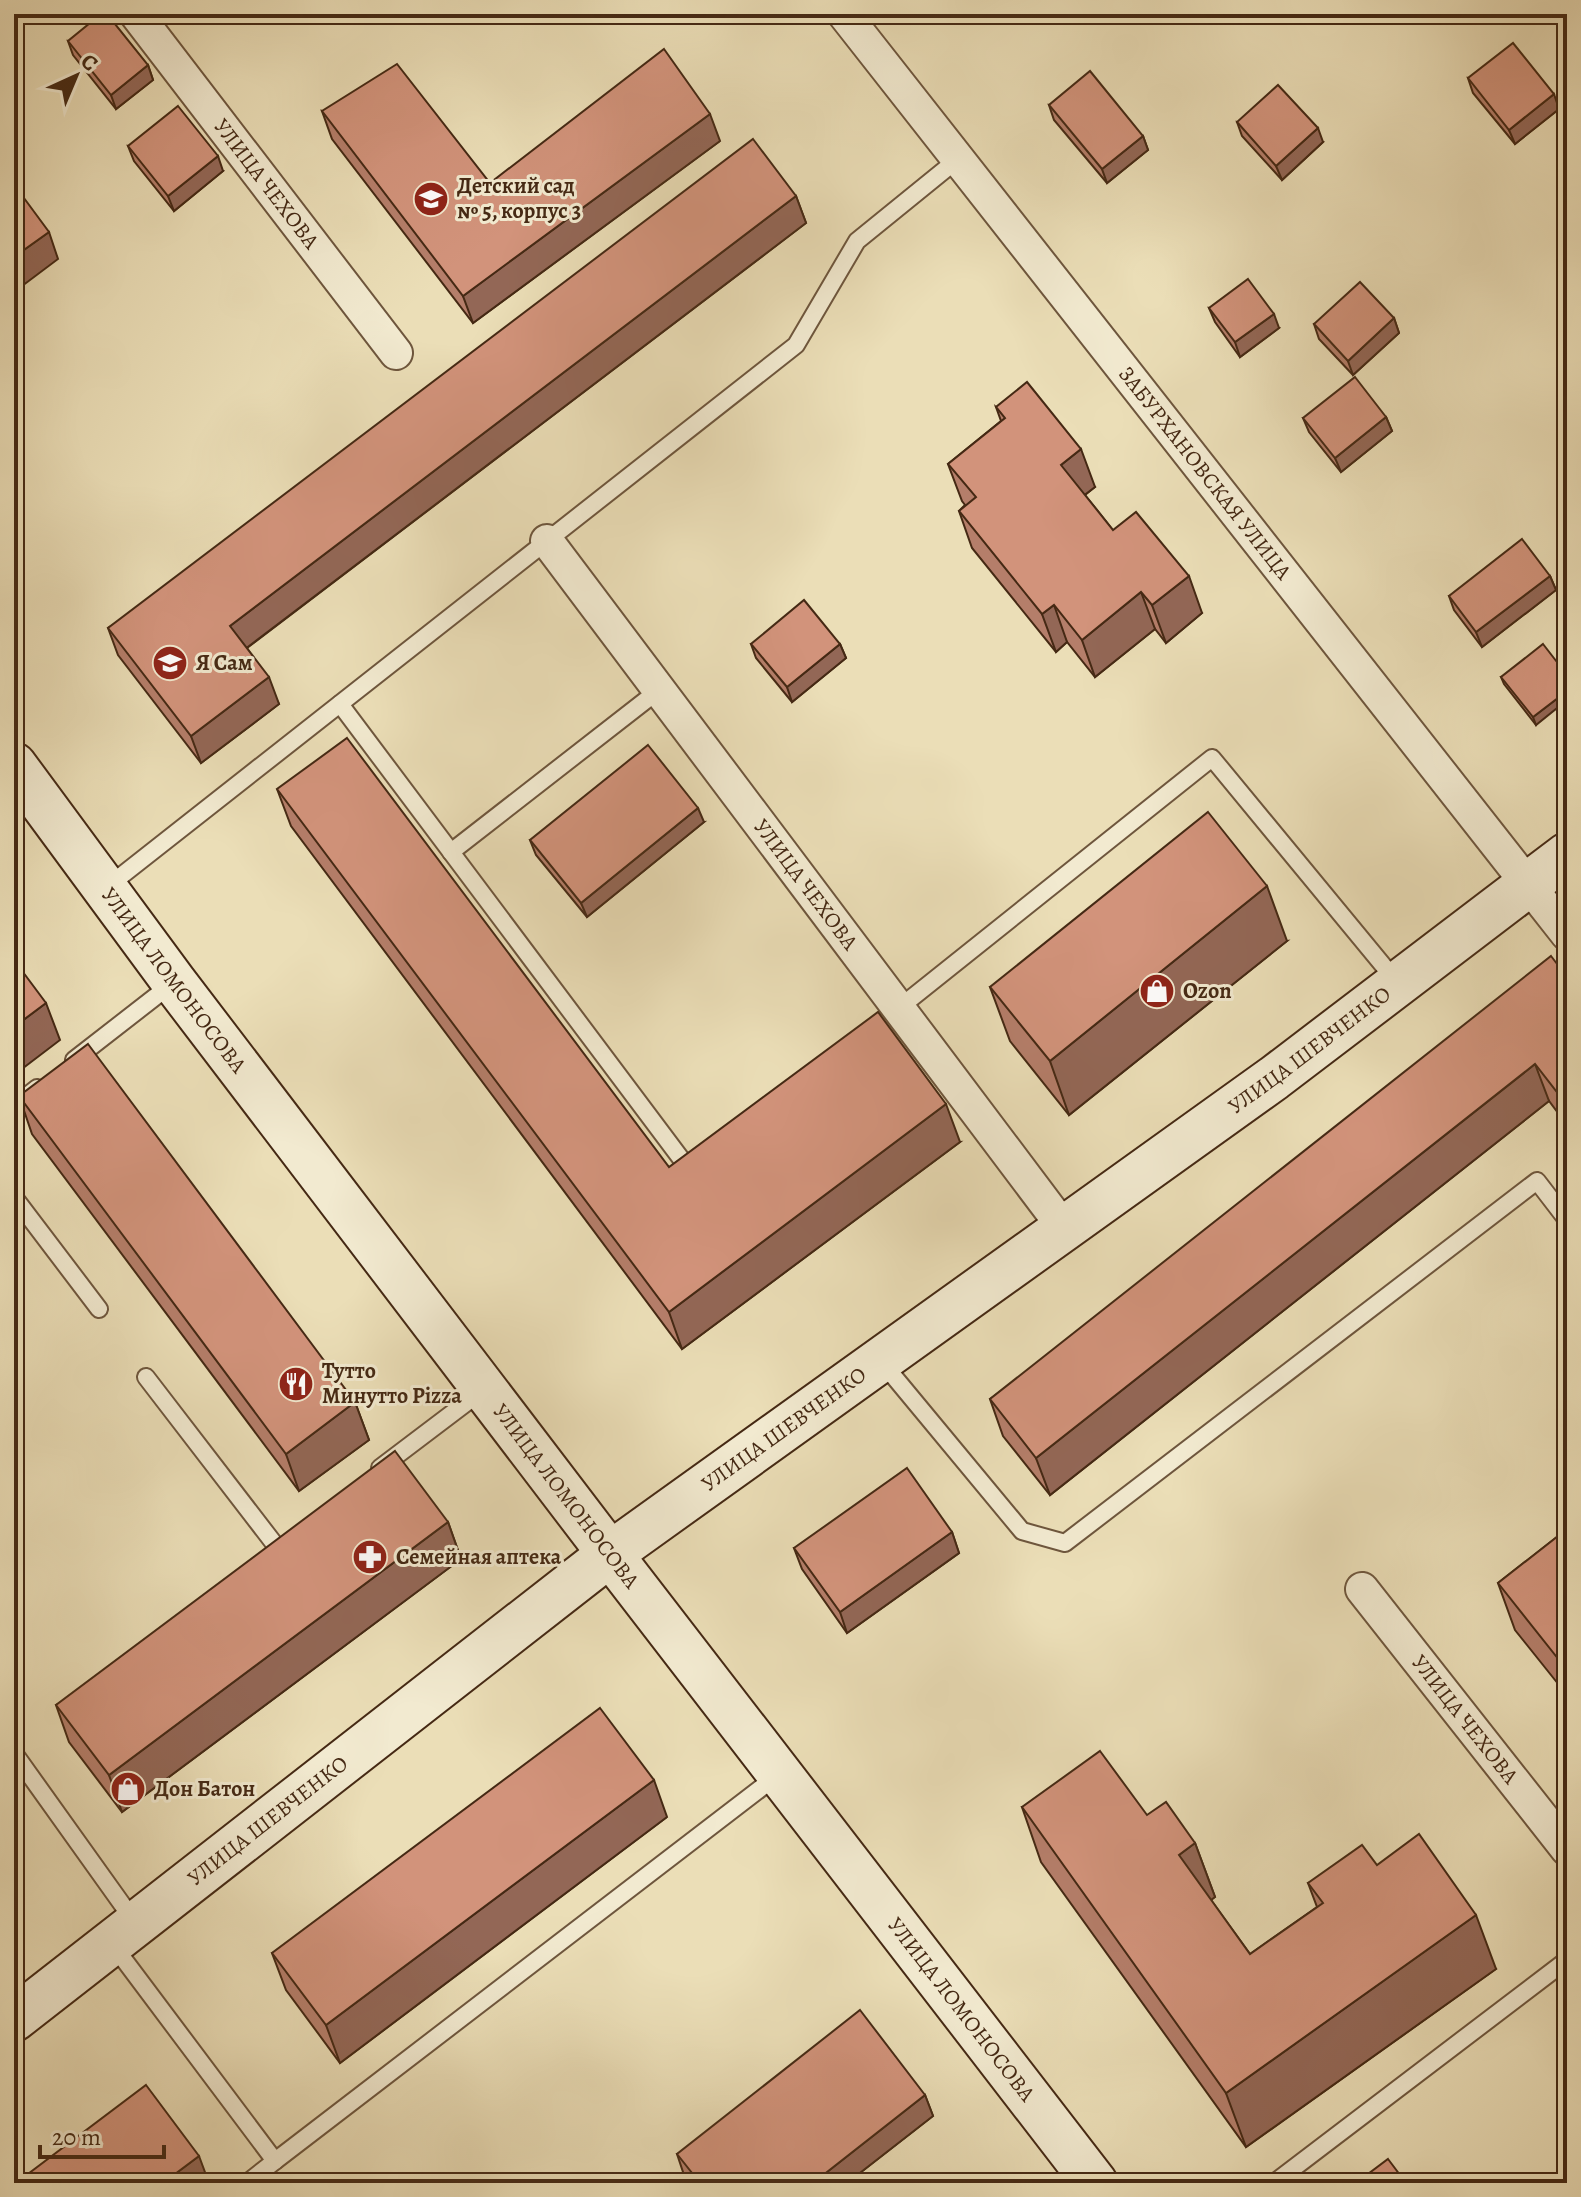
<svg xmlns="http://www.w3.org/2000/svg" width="1581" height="2197" viewBox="0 0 1581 2197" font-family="Alegreya,serif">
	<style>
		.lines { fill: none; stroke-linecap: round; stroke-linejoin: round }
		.lane-casing { stroke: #6e563d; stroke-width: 20 }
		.street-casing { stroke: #6e563d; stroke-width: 36 }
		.secondary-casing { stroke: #452914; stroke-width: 48 }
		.lane { stroke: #f2ead0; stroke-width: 16 }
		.street { stroke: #f2ead0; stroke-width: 32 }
		.secondary { stroke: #f2ead0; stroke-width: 44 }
		.wall { fill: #b57e6a; stroke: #452914; stroke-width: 2 }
		.shaded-wall { fill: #936756; stroke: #452914; stroke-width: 2 }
		.building { fill: #d2937b; stroke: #452914; stroke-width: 2 }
		.labels { text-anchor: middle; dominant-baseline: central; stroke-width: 6; stroke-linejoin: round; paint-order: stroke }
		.street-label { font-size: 22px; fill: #452914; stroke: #f2ead0 }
		.poi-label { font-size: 22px; font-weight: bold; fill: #452914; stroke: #f2ead0; text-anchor: start }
	</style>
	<rect width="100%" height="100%" fill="#ebdeb7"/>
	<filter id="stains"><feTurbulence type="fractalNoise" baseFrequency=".0025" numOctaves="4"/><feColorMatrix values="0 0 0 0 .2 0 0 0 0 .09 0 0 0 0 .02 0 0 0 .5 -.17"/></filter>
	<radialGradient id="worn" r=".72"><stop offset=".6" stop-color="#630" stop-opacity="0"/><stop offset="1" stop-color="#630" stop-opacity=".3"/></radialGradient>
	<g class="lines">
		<defs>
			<g id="lane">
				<polyline points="340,704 688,1168 696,1161"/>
				<polyline points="451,852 659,690"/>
				<polyline points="107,887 796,345 857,241 958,159"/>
				<polyline points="894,1012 1212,758 1396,981"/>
				<polyline points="74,1060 173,983"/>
				<polyline points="14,1106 37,1088"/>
				<polyline points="14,1197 99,1309"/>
				<polyline points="881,1361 1022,1531 1065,1543 1537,1181 1567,1220"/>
				<polyline points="146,1377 276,1546"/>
				<polyline points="380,1468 483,1390"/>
				<polyline points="14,1753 134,1921"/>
				<polyline points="113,1945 275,2161 778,1775"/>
				<polyline points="247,2183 275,2161"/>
				<polyline points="1274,2183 1567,1960"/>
			</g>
			<g id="street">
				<path id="s1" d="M136 14 396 353"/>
				<path id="s2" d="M844 14 1567 934"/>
				<path id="s3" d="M547 541 1064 1228"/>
				<path id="s4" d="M1362 1589 1567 1849"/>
			</g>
			<g id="secondary">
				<path id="s5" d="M14 765 174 982 610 1554 1095 2183"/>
				<path id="s6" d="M14 2019 610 1554 1274 1078 1567 855"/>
			</g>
		</defs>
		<!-- lane casing -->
		<use href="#lane" class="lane-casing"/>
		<!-- street casing -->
		<use href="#street" class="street-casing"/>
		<!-- secondary casing -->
		<use href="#secondary" class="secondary-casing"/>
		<!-- lane -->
		<use href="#lane" class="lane"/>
		<!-- street -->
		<use href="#street" class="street"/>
		<!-- secondary -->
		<use href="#secondary" class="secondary"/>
	</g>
	<!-- wall -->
	<g class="wall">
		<polygon points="68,41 148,65 153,80 116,109 73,55"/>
		<polygon points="1468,78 1559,109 1515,144 1473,93"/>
		<polygon points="1049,105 1143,136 1148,150 1107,183 1054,120"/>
		<polygon points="322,111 490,183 720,141 473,323 332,139"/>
		<polygon points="1237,122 1323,142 1282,180 1242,136"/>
		<polygon points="128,146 223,171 174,211 134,161"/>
		<polygon points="796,196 806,223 247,648 279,704 201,763 118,655 108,628"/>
		<polygon points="1209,308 1279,328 1240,357 1215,322"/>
		<polygon points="1394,318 1399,333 1353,375 1319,339 1314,324"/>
		<polygon points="996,407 1095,487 1085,495 1113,530 1202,613 1166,643 1155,629 1095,677 1067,642 1056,652 972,548 959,511 965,505 962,501 948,464 1001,421"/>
		<polygon points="1386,417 1392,431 1341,472 1309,432 1303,418"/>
		<polygon points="1550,576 1556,590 1482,647 1454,610 1449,596"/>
		<polygon points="751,644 840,644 846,658 792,702 756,658"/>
		<polygon points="1567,675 1536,725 1504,684 1501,677"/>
		<polygon points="277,789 669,1167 960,1142 682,1349 291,826"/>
		<polygon points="704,822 587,917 536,855 530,840"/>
		<polygon points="1287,941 1069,1115 1010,1041 990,987"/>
		<polygon points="1567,977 1567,1125 1549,1101 1050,1495 1003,1436 990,1399"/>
		<polygon points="19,1096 355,1402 369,1440 299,1491 32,1134"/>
		<polygon points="448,1522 461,1559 122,1812 69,1742 56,1705"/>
		<polygon points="1567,1529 1567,1695 1515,1630 1498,1583"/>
		<polygon points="952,1532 959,1553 847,1633 802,1569 794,1548"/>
		<polygon points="1022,1807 1147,1815 1195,1843 1215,1897 1211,1900 1250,1954 1317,1907 1308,1883 1377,1865 1496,1969 1246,2147 1041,1862"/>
		<polygon points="667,1817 340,2063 286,1990 272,1953"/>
		<polygon points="925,2095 933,2116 847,2183 691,2183 684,2175 677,2154"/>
	</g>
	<!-- shaded-wall -->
	<g class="shaded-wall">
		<polygon points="148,65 153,80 116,109 111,95"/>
		<polygon points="1554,94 1559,109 1515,144 1509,130"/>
		<polygon points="710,114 720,141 473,323 463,296"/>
		<polygon points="1318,128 1323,142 1282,180 1276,166"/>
		<polygon points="1143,136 1148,150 1107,183 1102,169"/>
		<polygon points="218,156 223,171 174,211 168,196"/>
		<polygon points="796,196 806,223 240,653 230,626"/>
		<polygon points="49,232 58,259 14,292 14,257"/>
		<polygon points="1274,314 1279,328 1240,357 1235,342"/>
		<polygon points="1394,318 1399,333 1353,375 1348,361"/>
		<polygon points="1386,417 1392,431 1341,472 1335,458"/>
		<polygon points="1081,449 1095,487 1074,503 1061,465"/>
		<polygon points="1189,576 1202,613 1166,643 1152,605"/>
		<polygon points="1550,576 1556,590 1482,647 1476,632"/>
		<polygon points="1141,592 1155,629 1095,677 1082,640"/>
		<polygon points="1054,605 1067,642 1056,652 1042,614"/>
		<polygon points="840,644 846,658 792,702 787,687"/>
		<polygon points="269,677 279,704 201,763 191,736"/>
		<polygon points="1567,691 1567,700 1536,725 1533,717"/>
		<polygon points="698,808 704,822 587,917 581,903"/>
		<polygon points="1267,886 1287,941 1069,1115 1050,1061"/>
		<polygon points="46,1003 60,1040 14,1075 14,1027"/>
		<polygon points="1535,1064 1549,1101 1050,1495 1036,1458"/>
		<polygon points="946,1104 960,1142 682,1349 669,1312"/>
		<polygon points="355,1402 369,1440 299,1491 286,1454"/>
		<polygon points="448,1522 461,1559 122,1812 109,1775"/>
		<polygon points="952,1532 959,1553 847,1633 840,1612"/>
		<polygon points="654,1780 667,1817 340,2063 326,2025"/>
		<polygon points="1195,1843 1215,1897 1199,1909 1179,1855"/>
		<polygon points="1476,1915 1496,1969 1246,2147 1226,2093"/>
		<polygon points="925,2095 933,2116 847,2183 813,2183"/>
		<polygon points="199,2156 209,2183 163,2183"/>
	</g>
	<!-- building -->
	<g class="building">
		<polygon points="101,14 107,14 148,65 111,95 68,41"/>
		<polygon points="1513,43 1554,94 1509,130 1468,78"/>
		<polygon points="664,49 710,114 463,296 322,111 397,64 490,183"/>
		<polygon points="1090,71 1143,136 1102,169 1049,105"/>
		<polygon points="1278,85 1318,128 1276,166 1237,122"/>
		<polygon points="178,106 218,156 168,196 128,146"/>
		<polygon points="753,139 796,196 230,626 269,677 191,736 108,628"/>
		<polygon points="21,194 49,232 14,257 14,199"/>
		<polygon points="1248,279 1274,314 1235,342 1209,308"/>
		<polygon points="1360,282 1394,318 1348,361 1314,324"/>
		<polygon points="1355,377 1386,417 1335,458 1303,418"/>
		<polygon points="1027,382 1081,449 1061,465 1113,530 1136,512 1189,576 1152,605 1141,592 1082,640 1054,605 1042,614 959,511 976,497 948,464 1005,418 996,407"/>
		<polygon points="1522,539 1550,576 1476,632 1449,596"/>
		<polygon points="804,600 840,644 787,687 751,644"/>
		<polygon points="1543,644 1567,675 1567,691 1533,717 1501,677"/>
		<polygon points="347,738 669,1167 878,1012 946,1104 669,1312 277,789"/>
		<polygon points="648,745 698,808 581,903 530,840"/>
		<polygon points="1208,812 1267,886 1050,1061 990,987"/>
		<polygon points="1551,956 1567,977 1567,1105 1535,1064 1036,1458 990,1399"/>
		<polygon points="14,960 46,1003 14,1027"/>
		<polygon points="88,1044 355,1402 286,1454 19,1096"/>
		<polygon points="395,1451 448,1522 109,1775 56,1705"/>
		<polygon points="907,1468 952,1532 840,1612 794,1548"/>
		<polygon points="1567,1529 1567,1670 1498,1583"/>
		<polygon points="600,1708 654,1780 326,2025 272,1953"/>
		<polygon points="1100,1751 1147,1815 1166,1802 1195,1843 1179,1855 1250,1954 1323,1903 1308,1883 1362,1845 1377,1865 1419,1834 1476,1915 1226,2093 1022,1807"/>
		<polygon points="860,2010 925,2095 813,2183 700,2183 677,2154"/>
		<polygon points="146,2085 199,2156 163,2183 16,2183"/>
		<polygon points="1388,2159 1406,2183 1356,2183"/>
	</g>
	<!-- icons -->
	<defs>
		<symbol id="school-disc" viewBox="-11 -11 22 22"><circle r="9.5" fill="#8f2418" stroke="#f2ead0"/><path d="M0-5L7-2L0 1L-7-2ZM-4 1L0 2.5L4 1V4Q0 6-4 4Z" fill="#fff"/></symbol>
		<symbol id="shop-disc" viewBox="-11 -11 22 22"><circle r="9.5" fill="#8f2418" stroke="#f2ead0"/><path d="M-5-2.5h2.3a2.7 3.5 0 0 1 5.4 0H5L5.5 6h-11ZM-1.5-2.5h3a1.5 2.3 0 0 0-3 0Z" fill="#fff"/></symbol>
		<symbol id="restaurant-disc" viewBox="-11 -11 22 22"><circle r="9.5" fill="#8f2418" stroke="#f2ead0"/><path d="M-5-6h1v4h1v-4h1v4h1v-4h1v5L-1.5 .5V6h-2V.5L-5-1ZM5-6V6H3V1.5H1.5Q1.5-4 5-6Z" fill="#fff"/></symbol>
		<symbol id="pharmacy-disc" viewBox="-11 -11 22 22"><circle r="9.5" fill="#8f2418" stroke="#f2ead0"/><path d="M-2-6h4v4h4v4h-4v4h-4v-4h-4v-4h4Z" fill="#fff"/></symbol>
	</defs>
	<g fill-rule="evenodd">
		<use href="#school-disc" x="411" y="179" width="40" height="40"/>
		<use href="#school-disc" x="150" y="643" width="40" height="40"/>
		<use href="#shop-disc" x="1137" y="971" width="40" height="40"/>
		<use href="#restaurant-disc" x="276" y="1364" width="40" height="40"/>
		<use href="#pharmacy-disc" x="350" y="1537" width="40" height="40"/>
		<use href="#shop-disc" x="108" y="1769" width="40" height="40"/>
	</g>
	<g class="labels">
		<!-- street labels -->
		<g class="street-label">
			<text stroke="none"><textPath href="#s1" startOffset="214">УЛИЦА ЧЕХОВА</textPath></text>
			<text stroke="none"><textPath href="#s2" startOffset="584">ЗАБУРХАНОВСКАЯ УЛИЦА</textPath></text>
			<text stroke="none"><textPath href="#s3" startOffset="430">УЛИЦА ЧЕХОВА</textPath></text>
			<text stroke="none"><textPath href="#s5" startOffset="268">УЛИЦА ЛОМОНОСОВА</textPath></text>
			<text stroke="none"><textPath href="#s6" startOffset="1618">УЛИЦА ШЕВЧЕНКО</textPath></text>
			<text stroke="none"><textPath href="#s6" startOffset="970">УЛИЦА ШЕВЧЕНКО</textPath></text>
			<text stroke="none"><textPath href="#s5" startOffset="916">УЛИЦА ЛОМОНОСОВА</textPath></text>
			<text stroke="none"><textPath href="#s4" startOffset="166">УЛИЦА ЧЕХОВА</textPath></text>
			<text stroke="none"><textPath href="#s6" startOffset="322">УЛИЦА ШЕВЧЕНКО</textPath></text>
			<text stroke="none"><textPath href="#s5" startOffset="1564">УЛИЦА ЛОМОНОСОВА</textPath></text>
		</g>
		<!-- poi labels -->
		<g class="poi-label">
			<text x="457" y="186">Детский сад<tspan x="457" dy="25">№ 5, корпус 3</tspan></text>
			<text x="196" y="663">Я Сам</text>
			<text x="1183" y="991">Ozon</text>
			<text x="322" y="1371">Тутто<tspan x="322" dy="25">Минутто Pizza</tspan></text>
			<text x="396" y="1557">Семейная аптека</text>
			<text x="154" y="1789">Дон Батон</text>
		</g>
	</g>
	<!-- margin -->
	<rect width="1581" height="2197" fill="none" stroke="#ebdeb7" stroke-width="48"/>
	<rect x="16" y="16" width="1549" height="2165" fill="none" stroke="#452914" stroke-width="4"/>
	<rect x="24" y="24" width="1533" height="2149" fill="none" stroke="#452914" stroke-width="2"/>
	<!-- north arrow -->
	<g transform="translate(76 76) rotate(44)" stroke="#f2ead0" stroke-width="6" paint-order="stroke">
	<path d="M0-6L14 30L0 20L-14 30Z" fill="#452914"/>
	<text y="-12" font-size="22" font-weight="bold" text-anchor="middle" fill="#452914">С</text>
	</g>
	<!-- scale -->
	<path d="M40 2145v12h124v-12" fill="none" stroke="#452914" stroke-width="4"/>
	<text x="52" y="2145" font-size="24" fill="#452914" stroke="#f2ead0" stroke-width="6" paint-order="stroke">20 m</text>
	<rect width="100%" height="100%" filter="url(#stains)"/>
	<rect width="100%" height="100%" fill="url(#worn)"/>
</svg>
